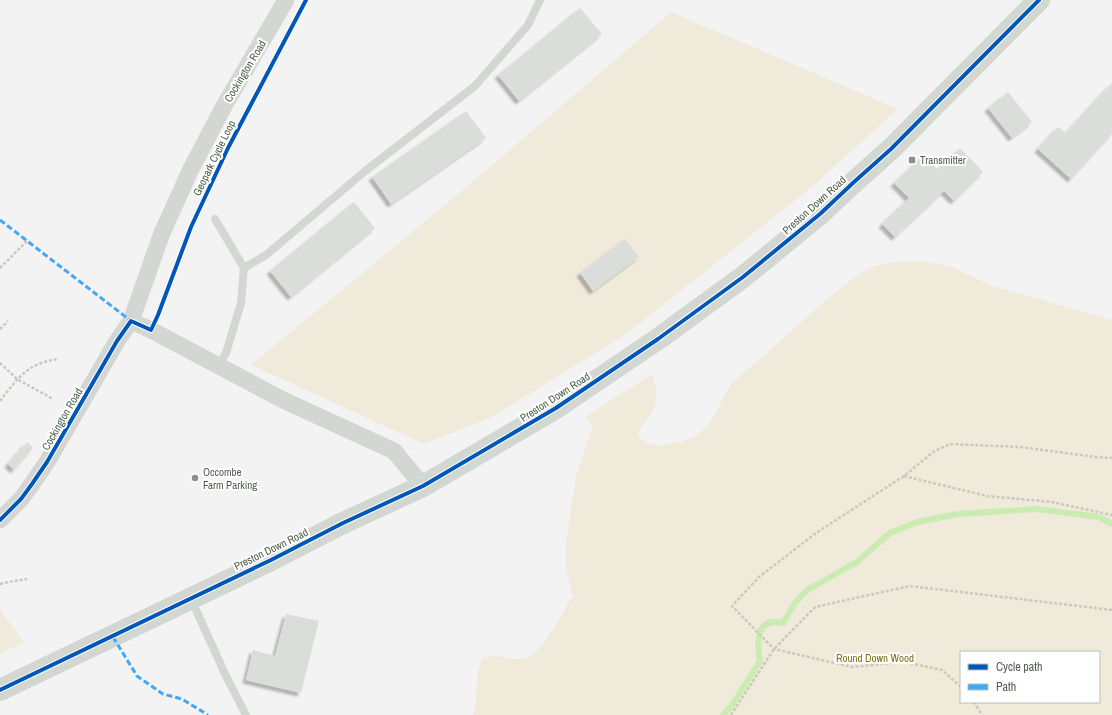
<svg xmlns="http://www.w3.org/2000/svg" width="1112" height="715" viewBox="0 0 1112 715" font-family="'Archivo Narrow',sans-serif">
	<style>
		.green { fill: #f0eada; fill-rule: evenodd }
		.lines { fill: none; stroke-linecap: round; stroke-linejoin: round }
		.stream { stroke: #caebb1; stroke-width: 6 }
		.building { fill: #dbddda; filter: url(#shadow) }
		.path { stroke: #c8c9be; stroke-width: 2.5; stroke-dasharray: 3 2; stroke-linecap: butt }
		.lane { stroke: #d3d6d2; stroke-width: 8 }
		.street { stroke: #d3d6d2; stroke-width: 17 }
		.secondary { stroke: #d3d7d2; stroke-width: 22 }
		.quiet { stroke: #3fa9f5; stroke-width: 3; stroke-dasharray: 6 3; stroke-linecap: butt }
		.cycleway-casing { stroke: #fff; stroke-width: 6 }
		.cycleway { stroke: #0057b8; stroke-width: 4 }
		.poi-dot { fill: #889386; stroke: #fff; stroke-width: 1.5 }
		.labels { text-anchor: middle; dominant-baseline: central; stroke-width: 4; stroke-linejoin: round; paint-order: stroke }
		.street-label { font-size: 11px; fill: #4e5f4b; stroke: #fff }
		.poi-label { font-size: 11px; fill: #4e5f4b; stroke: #fff; text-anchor: start }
		.park-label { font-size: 11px; fill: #7e701e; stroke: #fff }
	</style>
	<defs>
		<filter id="shadow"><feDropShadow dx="-3.5" dy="3.5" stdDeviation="1" flood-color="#0004"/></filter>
	</defs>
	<rect width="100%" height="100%" fill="#f3f3f3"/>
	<!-- green -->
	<g class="green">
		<polygon points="671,12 898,109 807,191 626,334 490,418 424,444 251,365 457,195"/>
		<path d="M921 261 950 266 992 286 1112 320V715H473L475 709 478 671 482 659C493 652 503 658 515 659 520 659 526 659 530 656 546 647 563 611 573 595L566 570V544L576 476 593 426 585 417 652 374C654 379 655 384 656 390 659 409 647 417 638 432 643 455 684 443 697 435 715 423 719 401 731 385 739 375 757 362 767 353 791 331 815 309 840 289 850 281 859 273 870 268 884 261 906 262 921 261ZM961 652H1099V702H961Z"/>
		<polygon points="0,609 24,643 0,653"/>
	</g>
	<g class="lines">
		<!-- stream -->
		<path class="stream" d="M723 715 733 704 760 661C757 643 755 616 783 623L795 603 807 590 857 562 890 533 917 522 958 514 1036 509 1099 517 1112 524"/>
	</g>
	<!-- building -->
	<g class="building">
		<polygon points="580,8 602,34 519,101 498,75"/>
		<polygon points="1112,83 1112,134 1071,179 1038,149 1058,127 1066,133"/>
		<polygon points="1008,92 1032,122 1012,138 988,108"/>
		<polygon points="466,111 486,138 391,204 372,177"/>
		<polygon points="960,148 983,172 954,201 944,191 895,237 882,224 909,198 894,183 924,155 938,170"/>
		<polygon points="354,202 375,228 291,297 270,271"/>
		<polygon points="625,239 639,257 593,291 580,273"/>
		<polygon points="27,442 33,448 14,470 8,464"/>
		<polygon points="286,614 319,621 301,693 246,680 253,650 275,656"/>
	</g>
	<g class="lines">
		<!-- path -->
		<g class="path">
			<polyline points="0,268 27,241"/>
			<polyline points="0,329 8,321"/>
			<polyline points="0,363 17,379 53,399"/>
			<path d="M0 401C18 378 27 363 59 359"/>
			<polyline points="904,476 987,496 1052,502 1112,515"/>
			<polyline points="0,584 3,583 27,579"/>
			<polyline points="961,687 942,670 904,662 852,667 774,649 732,606 759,577 816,533 904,476 933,452 950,444 1020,447 1096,457 1112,458"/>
			<polyline points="974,702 982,715"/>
			<polyline points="731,715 774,649 815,607 910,586 1112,610"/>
		</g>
		<!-- lane -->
		<g class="lane">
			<polyline points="215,219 244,268 241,303 226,353 218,366"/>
			<polyline points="244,268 266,255 364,172 475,86 528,25 540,0"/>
			<polyline points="191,599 226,676 246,715"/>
		</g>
		<!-- street -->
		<g class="street">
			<polyline points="131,321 151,330 283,400 394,451 423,486"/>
			<polyline points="0,520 21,499 32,484 47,462 117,341 131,321 162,233 191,169 224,106 286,0"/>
		</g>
		<!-- secondary -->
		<polyline class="secondary" points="0,690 271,560 343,523 423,486 556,408 658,339 743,277 820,214 854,182 891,149 1039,0"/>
		<!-- quiet -->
		<g class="quiet">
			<polyline points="0,220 131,321"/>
			<polyline points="113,637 137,676 163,694 182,699 208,715"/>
		</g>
		<defs>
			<g id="cycleway">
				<polyline points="0,520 21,499 32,484 47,462 117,341 131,321 151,330 158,315 191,227 228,148 306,0"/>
				<polyline points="0,690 271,560 343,523 423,486 556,408 658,339 743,277 820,214 854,182 891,149 1039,0"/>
			</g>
		</defs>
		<!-- cycleway casing -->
		<use href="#cycleway" class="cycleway-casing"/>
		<!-- cycleway -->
		<use href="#cycleway" class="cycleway"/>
	</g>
	<!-- markers -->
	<g class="poi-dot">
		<rect x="908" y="156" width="8" height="8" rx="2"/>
		<circle cx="195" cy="478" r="4"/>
	</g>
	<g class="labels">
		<!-- street labels -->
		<g class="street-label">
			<text transform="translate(245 71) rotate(-59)">Cockington Road</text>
			<text transform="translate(214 158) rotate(-64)">Geopark Cycle Loop</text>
			<text transform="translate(814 205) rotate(-42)">Preston Down Road</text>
			<text transform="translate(555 397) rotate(-33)">Preston Down Road</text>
			<text transform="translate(62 419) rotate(-60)">Cockington Road</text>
			<text transform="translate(271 549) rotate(-26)">Preston Down Road</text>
		</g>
		<!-- poi labels -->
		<g class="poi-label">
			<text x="920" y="160">Transmitter</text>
			<text x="203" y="472">Occombe<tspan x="203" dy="13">Farm Parking</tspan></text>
		</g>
		<!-- park labels -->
		<g class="park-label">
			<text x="875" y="658">Round Down Wood</text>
		</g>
	</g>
	<!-- legend -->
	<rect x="960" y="651" width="140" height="52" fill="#ffffff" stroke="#b8bfb7"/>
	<rect x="968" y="664" width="20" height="6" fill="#0057b8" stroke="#b8bfb7"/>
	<text x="996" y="671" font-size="12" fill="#4e5f4b">Cycle path</text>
	<rect x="968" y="684" width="20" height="6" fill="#3fa9f5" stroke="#b8bfb7"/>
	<text x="996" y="691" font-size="12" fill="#4e5f4b">Path</text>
</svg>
